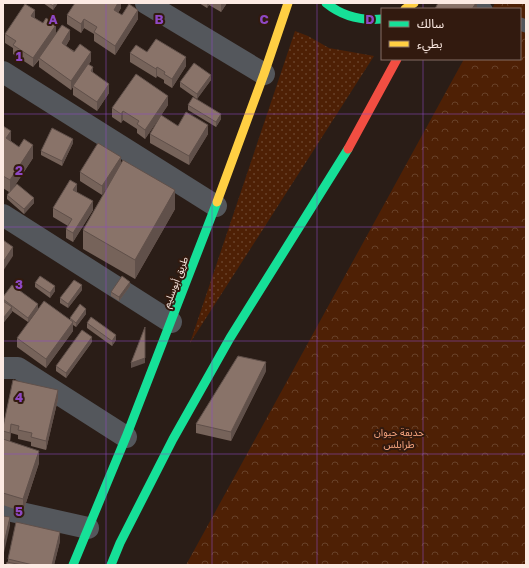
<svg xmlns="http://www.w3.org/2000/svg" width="529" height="568" viewBox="0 0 529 568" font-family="'Golos Text','Noto Sans Arabic',sans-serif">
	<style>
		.grass { fill: url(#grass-dots) }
		.forest { fill: url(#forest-crowns) }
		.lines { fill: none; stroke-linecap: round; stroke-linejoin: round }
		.lane { stroke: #54575c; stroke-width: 13 }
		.street { stroke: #54575c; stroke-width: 22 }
		.fast { stroke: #16e098; stroke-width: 9 }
		.slow { stroke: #ffcf43; stroke-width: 9 }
		.jam { stroke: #f24e42; stroke-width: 9 }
		.wall { fill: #76635a }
		.shaded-wall { fill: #60504a }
		.building { fill: #897369; stroke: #60504a }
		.grid { fill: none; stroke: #8e48c4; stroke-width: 1; stroke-opacity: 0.55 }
		.labels { text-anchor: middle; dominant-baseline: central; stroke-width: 4; stroke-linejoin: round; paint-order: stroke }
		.street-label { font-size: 10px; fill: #fceae3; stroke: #321a0f }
		.park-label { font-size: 10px; fill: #faa781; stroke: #321a0f }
		.grid-label { font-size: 13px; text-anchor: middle; font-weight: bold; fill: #8e48c4; stroke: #321a0f; stroke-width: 4; stroke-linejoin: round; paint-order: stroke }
	</style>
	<defs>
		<pattern id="grass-dots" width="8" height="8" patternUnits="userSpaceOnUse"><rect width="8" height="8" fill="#4e2005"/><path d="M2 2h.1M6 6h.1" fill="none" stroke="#684129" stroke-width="1.8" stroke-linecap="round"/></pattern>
		<pattern id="forest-crowns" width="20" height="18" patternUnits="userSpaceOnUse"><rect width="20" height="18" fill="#4e2005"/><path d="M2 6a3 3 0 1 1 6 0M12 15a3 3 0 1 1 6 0" fill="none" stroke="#684129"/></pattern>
	</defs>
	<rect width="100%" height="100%" fill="#2a1d17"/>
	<!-- grass -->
	<polygon class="grass" points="295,31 308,36 329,48 374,56 190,343"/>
	<!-- forest -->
	<polygon class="forest" points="495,3 526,3 526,565 186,565 464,59 520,59 520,9 492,9"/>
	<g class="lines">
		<!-- lane -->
		<g class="lane">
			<polyline points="473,3 486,9"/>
			<polyline points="520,24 526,26"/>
		</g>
		<!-- street -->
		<g class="street">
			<polyline points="146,3 264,74"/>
			<polyline points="3,72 216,206"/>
			<polyline points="3,215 171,322"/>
			<polyline points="3,368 18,368 126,437"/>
			<polyline points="3,509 88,528"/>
		</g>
		<!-- fast -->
		<g class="fast">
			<path d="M326 3C342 16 361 21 382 19"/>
			<polyline points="73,565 126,437 217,202"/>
			<polyline points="111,565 120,543 173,439 230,338 348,149"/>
		</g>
		<!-- slow -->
		<g class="slow">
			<polyline points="405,9 414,3"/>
			<polyline points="217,202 264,74 288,3"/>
		</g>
		<!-- jam -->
		<polyline class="jam" points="348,149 397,59"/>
	</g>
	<!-- wall -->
	<g class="wall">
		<polygon points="43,3 58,3 53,10"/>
		<polygon points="121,3 121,8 118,13 122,15 138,19 115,55 94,41 94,34 84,28 81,33 67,24 67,15"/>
		<polygon points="199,3 227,3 221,12 209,5 207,8"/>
		<polygon points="35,18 56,33 70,39 66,46 91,61 89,64 93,73 109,93 97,111 73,95 73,87 71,90 39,67 39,60 33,67 13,54 13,48 5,43 5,34"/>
		<polygon points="147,52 186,66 172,88 164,83 164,80 157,76 156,78 130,62 130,53"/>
		<polygon points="211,80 197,99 180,87 180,82"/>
		<polygon points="168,105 145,139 137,133 137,129 123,120 121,123 112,117 112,108"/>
		<polygon points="188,105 221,119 216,127 188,110"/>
		<polygon points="3,126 11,141 33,158 14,187 34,203 24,214 7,199 7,195 9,192 3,188"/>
		<polygon points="178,126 208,134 189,165 150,143 150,134"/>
		<polygon points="73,143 62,166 41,155 41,151"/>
		<polygon points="121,165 175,209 135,279 83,249 83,230 112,179 102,195 80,181 80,172"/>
		<polygon points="77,192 93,210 73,242 66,238 66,229 68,226 53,217 53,208"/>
		<polygon points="35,283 55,291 50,298 35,287"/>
		<polygon points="130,286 119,301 111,296 111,292"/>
		<polygon points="82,290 68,308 60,303 60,298"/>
		<polygon points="3,297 38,309 28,322 12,311 12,312 4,322 3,321"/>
		<polygon points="86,314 76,327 73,325 73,331 46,368 17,347 17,338 70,320 70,318"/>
		<polygon points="87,323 116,340 112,346 87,328"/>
		<polygon points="92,342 66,378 56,371 56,366"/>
		<polygon points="266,371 231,441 196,433 196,424"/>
		<polygon points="58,399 46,450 31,446 31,442 18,439 18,435 11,433 10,441 39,463 23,512 3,505 3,427"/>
		<polygon points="60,541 54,565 6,565 8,562 8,559"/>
	</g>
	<!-- shaded-wall -->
	<g class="shaded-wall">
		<polygon points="55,3 58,3 53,10 53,6"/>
		<polygon points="118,3 121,3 121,8 114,19 114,10"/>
		<polygon points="207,3 209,3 209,5 207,8"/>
		<polygon points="221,3 227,3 221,12"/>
		<polygon points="476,3 477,3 477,9 472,9"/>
		<polygon points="35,10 35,19 31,16"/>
		<polygon points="138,10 138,19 115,55 115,46"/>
		<polygon points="84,19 84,28 81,33 81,24"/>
		<polygon points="56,25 56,34 33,67 33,58"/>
		<polygon points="70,30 70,39 62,52 62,43"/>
		<polygon points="91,52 91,61 73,86 73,87 71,90 71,81"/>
		<polygon points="186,57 186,66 172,88 172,79"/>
		<polygon points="93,67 93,76 91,71"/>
		<polygon points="157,67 157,76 156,78 156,69"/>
		<polygon points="211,75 211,80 197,99 197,94"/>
		<polygon points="109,84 109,93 97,111 97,102"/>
		<polygon points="168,96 168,105 145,139 145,130"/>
		<polygon points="123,111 123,120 121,123 121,114"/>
		<polygon points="221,114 221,119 216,127 216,122"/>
		<polygon points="208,125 208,134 189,165 189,156"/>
		<polygon points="11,131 11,144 6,138"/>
		<polygon points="73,139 73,143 62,166 62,161"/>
		<polygon points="33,145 33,158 10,193 10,180"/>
		<polygon points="121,157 121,166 102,195 102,186"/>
		<polygon points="77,184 77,193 73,190"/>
		<polygon points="175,190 175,209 135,279 135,260"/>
		<polygon points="34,198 34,203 24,214 24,209"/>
		<polygon points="93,201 93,210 73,242 73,233"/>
		<polygon points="13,247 13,256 3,271 3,262"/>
		<polygon points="130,282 130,286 119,301 119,297"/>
		<polygon points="82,285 82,290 68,308 68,304"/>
		<polygon points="55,286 55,291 50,298 50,293"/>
		<polygon points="38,304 38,309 28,322 28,318"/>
		<polygon points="12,307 12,312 4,322 4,317"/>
		<polygon points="86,309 86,314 76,327 76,323"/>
		<polygon points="73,322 73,331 46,368 46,359"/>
		<polygon points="145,327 145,363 131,368 131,363"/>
		<polygon points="116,335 116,340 112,346 112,341"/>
		<polygon points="92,337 92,342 66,378 66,373"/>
		<polygon points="266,362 266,371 231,441 231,432"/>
		<polygon points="58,390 58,399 46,450 46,441"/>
		<polygon points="11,424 11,433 10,442 10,433"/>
		<polygon points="39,451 39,463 23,512 23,499"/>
		<polygon points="10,517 10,526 3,557 3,548"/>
		<polygon points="60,532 60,541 54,565 52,565"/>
	</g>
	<!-- building -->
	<g class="building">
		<polygon points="49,3 55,3 53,6"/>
		<polygon points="75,3 118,3 114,10 122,15 129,4 138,10 115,46 94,32 97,27 84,19 81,24 67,15"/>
		<polygon points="438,3 476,3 472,9 435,9"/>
		<polygon points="25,4 35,10 31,16 43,23 46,18 56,25 33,58 13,45 16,41 5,34"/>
		<polygon points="62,25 70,30 62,43 74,52 80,44 91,52 71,81 39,58"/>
		<polygon points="156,39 186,57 172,79 164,74 165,72 157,67 156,69 130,53 136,45 147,52"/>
		<polygon points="194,63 211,75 197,94 180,82"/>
		<polygon points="88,64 93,67 91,71 109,84 97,102 73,86"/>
		<polygon points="136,74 168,96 145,130 137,124 139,121 123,111 121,114 112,108"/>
		<polygon points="193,97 221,114 216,122 188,105"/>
		<polygon points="186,112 208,125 189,156 150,134 161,115 178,126"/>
		<polygon points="3,126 11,131 6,138 19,147 24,139 33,145 10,180 3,176"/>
		<polygon points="52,128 73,139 62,161 41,151"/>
		<polygon points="98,143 121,157 102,186 80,172"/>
		<polygon points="123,160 175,190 135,260 83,230"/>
		<polygon points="70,180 77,184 73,190 93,201 73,233 66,229 72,219 53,208"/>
		<polygon points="17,184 34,198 24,209 7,195"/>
		<polygon points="3,240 13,247 3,262"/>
		<polygon points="40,276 55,286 50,293 35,283"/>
		<polygon points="122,276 130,282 119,297 111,292"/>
		<polygon points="74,280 82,285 68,304 60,298"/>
		<polygon points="12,285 38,304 28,318 3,299 3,297"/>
		<polygon points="3,301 12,307 4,317 3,316"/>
		<polygon points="44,301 73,322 46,359 17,338"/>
		<polygon points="80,304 86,309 76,323 70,318"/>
		<polygon points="91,317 116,335 112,341 87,323"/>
		<polygon points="145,327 145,358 131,363"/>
		<polygon points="82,330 92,337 66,373 56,366"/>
		<polygon points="238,356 266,362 231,432 196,424"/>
		<polygon points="13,380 58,390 46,441 31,437 32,433 18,430 19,426 11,424 10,433 3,431 3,427"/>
		<polygon points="3,439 39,451 23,499 3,493"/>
		<polygon points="3,516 10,517 3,548"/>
		<polygon points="16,522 60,532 52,565 33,565 8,559"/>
		<polygon points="7,562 22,565 6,565"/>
	</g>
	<!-- grid -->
	<path class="grid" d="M106 3V565M212 3V565M317 3V565M423 3V9M423 59V565M3 114H526M3 227H526M3 341H526M3 454H526"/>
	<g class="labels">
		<!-- street labels -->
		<g class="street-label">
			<text transform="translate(175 282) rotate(-69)">طريق أبوسليم</text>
		</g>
		<!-- park labels -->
		<g class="park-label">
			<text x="399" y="432">حديقة حيوان<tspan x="399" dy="12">طرابلس</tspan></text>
		</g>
	</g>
	<g class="grid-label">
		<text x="53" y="24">A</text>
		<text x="159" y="24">B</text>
		<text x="264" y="24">C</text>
		<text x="370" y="24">D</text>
		<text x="19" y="61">1</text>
		<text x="19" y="175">2</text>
		<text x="19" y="289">3</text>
		<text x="19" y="402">4</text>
		<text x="19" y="516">5</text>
	</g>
	<!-- border -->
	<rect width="529" height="568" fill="none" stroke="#fceae3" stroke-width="8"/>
	<!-- legend -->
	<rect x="381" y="8" width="140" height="52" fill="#321a0f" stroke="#836d64"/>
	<rect x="389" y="21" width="20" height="6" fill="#16e098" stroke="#836d64"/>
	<text x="417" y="28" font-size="12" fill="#fceae3">سالك</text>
	<rect x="389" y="41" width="20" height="6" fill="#ffcf43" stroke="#836d64"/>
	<text x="417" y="48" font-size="12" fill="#fceae3">بطيء</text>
</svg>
